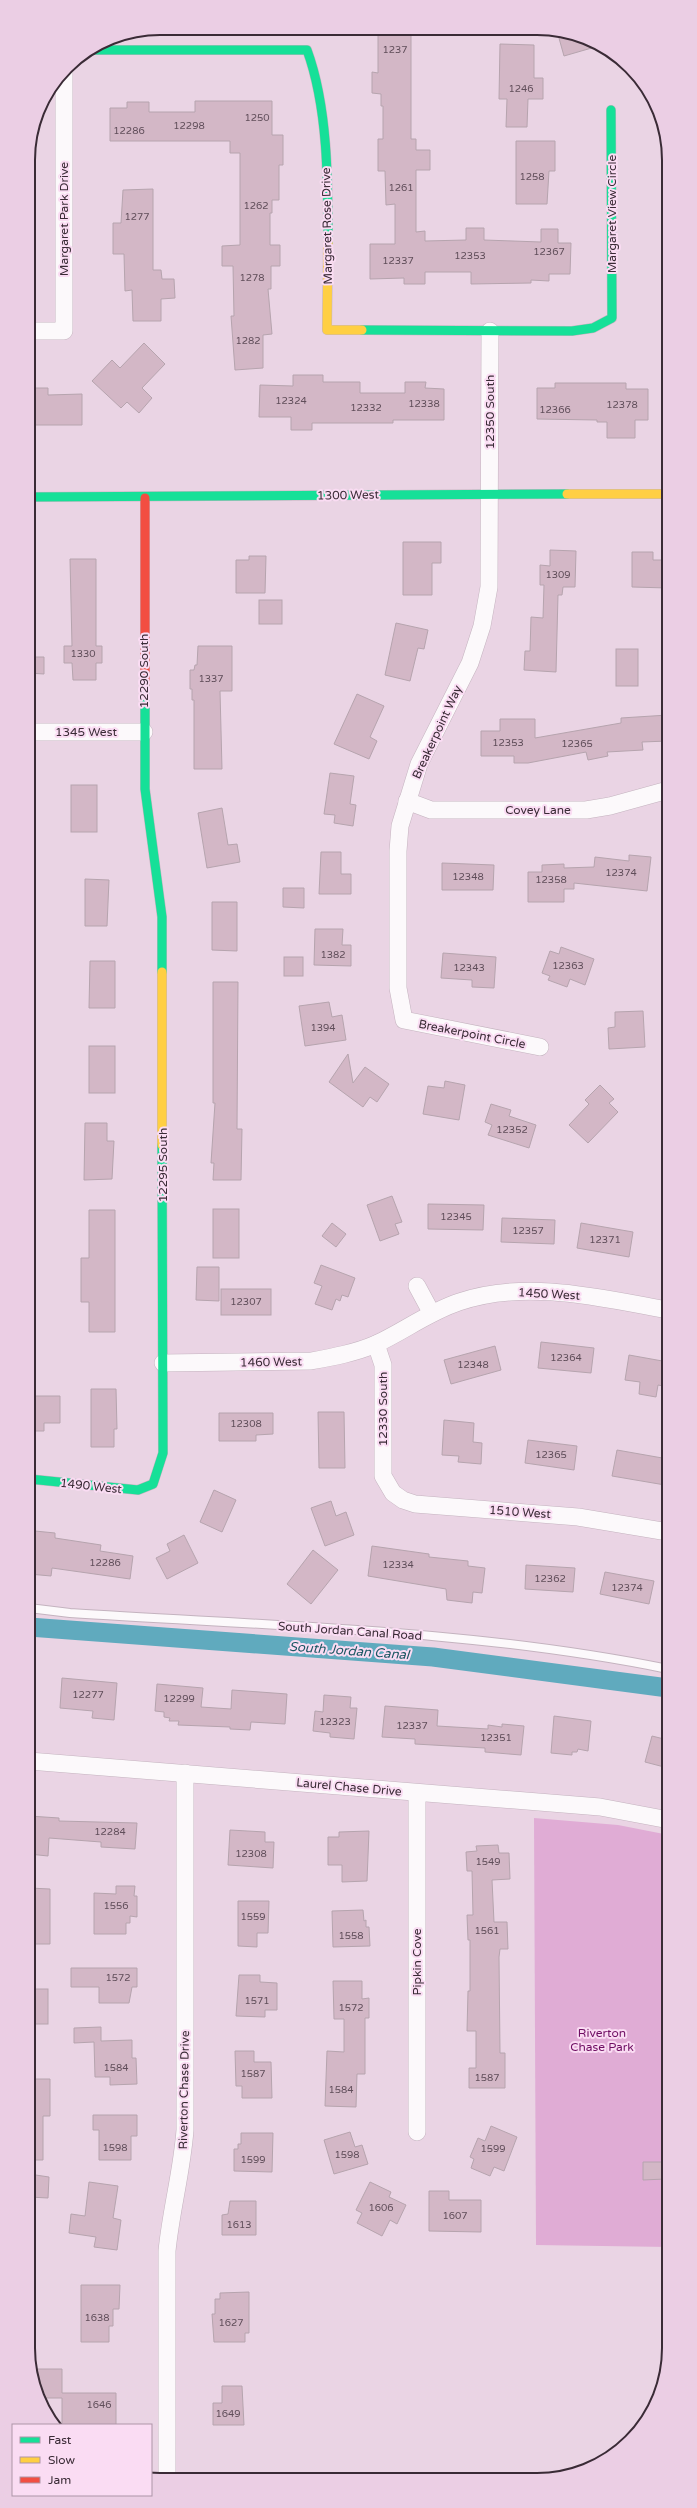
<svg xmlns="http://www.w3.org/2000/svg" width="697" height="2508" viewBox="0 0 697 2508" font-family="'Varela Round',sans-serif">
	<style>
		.green { fill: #e0acd5 }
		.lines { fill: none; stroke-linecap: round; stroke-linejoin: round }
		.canal { stroke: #60aabe; stroke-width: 19 }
		.building { fill: #d3b7c6; stroke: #b6a4ae }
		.lane-casing { stroke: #c4b3bf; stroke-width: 10 }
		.street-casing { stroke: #c4b3bf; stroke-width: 18 }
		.fast-casing { stroke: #c4b3bf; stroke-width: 10 }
		.slow-casing { stroke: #c4b3bf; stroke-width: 10 }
		.jam-casing { stroke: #c4b3bf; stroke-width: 10 }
		.lane { stroke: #fcf9fb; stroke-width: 8 }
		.street { stroke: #fcf9fb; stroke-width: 17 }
		.fast { stroke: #16e098; stroke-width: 9 }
		.slow { stroke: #ffcf43; stroke-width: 9 }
		.jam { stroke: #f24e42; stroke-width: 9 }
		.labels { text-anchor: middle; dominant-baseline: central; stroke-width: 4; stroke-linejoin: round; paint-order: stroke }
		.number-label { font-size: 10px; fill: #604e5a }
		.street-label { font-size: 12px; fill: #3a2b36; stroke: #fadcf3 }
		.park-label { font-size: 12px; fill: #6f0e63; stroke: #fadcf3 }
		.water-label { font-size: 13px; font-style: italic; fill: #1a5662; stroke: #fadcf3 }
		.rim { fill: none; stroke: #3a2b36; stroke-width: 2 }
	</style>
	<rect width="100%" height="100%" fill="#ead4e4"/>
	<!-- green -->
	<polygon class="green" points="534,1818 618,1825 669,1835 669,2247 536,2245"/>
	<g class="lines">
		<!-- canal -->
		<polyline class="canal" points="29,1627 433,1657 668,1688"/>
	</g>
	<!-- building -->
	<g class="building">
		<polygon points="378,29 411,30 411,139 416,139 416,150 430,150 430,170 416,170 416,232 425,231 425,241 466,240 466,228 484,228 484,240 541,242 541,229 558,229 558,243 571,243 570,274 549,274 549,281 531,280 531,283 471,284 471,272 425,272 425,284 404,284 404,278 370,279 370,244 395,244 395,204 386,205 385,171 378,171 378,139 383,139 383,106 381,106 381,94 372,93 372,72 378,73"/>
		<polygon points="557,31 563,31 602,45 564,56"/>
		<polygon points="500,44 534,45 534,78 543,78 543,99 528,99 527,127 506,127 507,99 499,99"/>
		<polygon points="195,101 272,101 272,135 283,135 283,165 279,165 279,200 272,200 272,213 270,213 270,245 280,245 280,266 271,266 271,289 268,289 272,334 263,335 263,368 235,370 231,316 234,316 233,266 222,266 222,246 240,245 240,153 230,153 230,141 110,141 110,108 127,108 127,102 149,102 149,112 195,112"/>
		<polygon points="516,141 555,141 555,171 549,171 547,204 516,204"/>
		<polygon points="153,189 153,270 161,270 162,279 174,279 175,298 161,299 161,321 133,321 132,290 125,291 124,254 113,254 113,223 121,223 123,190"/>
		<polygon points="144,343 165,364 142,388 152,398 139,413 127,402 121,408 92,381 112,360 120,368"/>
		<polygon points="293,375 323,375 323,382 360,382 360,393 405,393 405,382 426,382 425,388 444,389 444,420 393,420 393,423 312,423 312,430 291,430 291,417 259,417 260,385 293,386"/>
		<polygon points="555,383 626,383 626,389 648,389 648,420 635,420 635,438 607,438 607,422 597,422 597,420 537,419 537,388 555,388"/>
		<polygon points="28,388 48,388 48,395 82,394 82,425 28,425"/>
		<polygon points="403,542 441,542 441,563 432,563 432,595 403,595"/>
		<polygon points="550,550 576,551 575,587 563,587 562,595 558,595 556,672 524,670 525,651 530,651 531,617 543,618 544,585 540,585 540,565 550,566"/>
		<polygon points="632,552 653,552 653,560 668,560 668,588 632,587"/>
		<polygon points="249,556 266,556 265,593 236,593 236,560 249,560"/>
		<polygon points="70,559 96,559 96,646 102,646 102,663 96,663 96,680 73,680 72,663 64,663 64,646 72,646"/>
		<rect x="259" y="600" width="23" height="24"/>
		<polygon points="396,623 428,630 424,649 418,648 410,681 385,675"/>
		<polygon points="198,646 232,646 232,691 220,691 222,769 194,769 194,700 192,700 192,689 190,689 190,670 194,670 195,665 197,665"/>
		<rect x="616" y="649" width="22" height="37"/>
		<polygon points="28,657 44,657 44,674 28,673"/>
		<polygon points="357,694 384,706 370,737 377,741 369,759 334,744"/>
		<polygon points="668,715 668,741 642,742 643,750 607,752 608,756 588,760 586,752 528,763 514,763 514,756 481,756 481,731 500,731 500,719 535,719 535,738 621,723 621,718"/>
		<polygon points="330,773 354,776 350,804 356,805 353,826 334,823 335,815 324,814"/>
		<rect x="71" y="785" width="26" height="47"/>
		<polygon points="222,808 228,845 237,844 240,862 207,868 198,813"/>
		<polygon points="321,852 341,852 341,874 351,874 351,894 319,894"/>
		<polygon points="629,855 651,857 647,891 574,883 574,889 564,889 564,902 528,902 528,872 542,872 542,865 564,864 564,868 594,867 595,857 629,861"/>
		<polygon points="442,863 494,865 493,890 442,890"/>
		<polygon points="85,879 109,880 107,926 85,926"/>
		<polygon points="283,888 304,888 304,908 283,907"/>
		<polygon points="212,902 237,902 237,951 212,950"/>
		<polygon points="315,929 343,929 342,945 351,945 351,966 314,965"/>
		<polygon points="561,947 594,959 585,985 570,979 567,987 548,980 550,976 542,973 550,951 559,954"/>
		<polygon points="443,953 496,957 494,988 472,987 472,980 441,978"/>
		<rect x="284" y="957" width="19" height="19"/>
		<polygon points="90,961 115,961 115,1008 89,1008"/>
		<polygon points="213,982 238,982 237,1129 242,1129 241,1180 213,1180 214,1163 211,1163 215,1103 213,1103"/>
		<polygon points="329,1002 332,1017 342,1015 346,1040 305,1046 299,1006"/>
		<polygon points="643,1011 645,1047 609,1049 608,1028 615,1027 615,1012"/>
		<rect x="89" y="1046" width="26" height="47"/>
		<polygon points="348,1054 353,1083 365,1067 389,1084 377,1102 370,1097 363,1107 329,1082"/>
		<polygon points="445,1081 465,1085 459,1120 423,1114 428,1086 444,1088"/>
		<polygon points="600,1085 614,1099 609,1103 618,1112 588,1143 569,1125 589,1104 585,1100"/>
		<polygon points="491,1104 511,1110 509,1116 536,1125 529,1148 488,1135 492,1125 485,1122"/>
		<polygon points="85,1123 107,1123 107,1141 114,1141 112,1179 84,1180"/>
		<polygon points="392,1196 402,1222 395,1224 399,1234 380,1241 367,1205"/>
		<polygon points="428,1204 484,1205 483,1230 428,1229"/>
		<rect x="213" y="1209" width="26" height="49"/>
		<polygon points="89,1210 115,1210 115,1332 89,1332 89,1302 81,1302 81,1258 89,1258"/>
		<polygon points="502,1218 555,1220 554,1244 501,1242"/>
		<polygon points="332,1223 346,1234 336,1247 322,1236"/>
		<polygon points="581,1223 633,1232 629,1257 577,1248"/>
		<polygon points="321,1265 355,1278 348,1297 342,1295 340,1301 336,1299 332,1310 315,1304 322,1286 314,1283"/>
		<polygon points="197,1267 219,1267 219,1301 196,1300"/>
		<rect x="221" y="1289" width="50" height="26"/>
		<polygon points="541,1342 594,1348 591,1373 538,1368"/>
		<polygon points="495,1346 501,1370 451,1384 444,1360"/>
		<polygon points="629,1355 668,1362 668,1387 658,1385 656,1397 639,1394 640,1382 625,1380"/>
		<polygon points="91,1389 116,1389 117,1429 114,1429 114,1447 91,1447"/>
		<polygon points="29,1396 60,1396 60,1423 44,1423 44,1431 29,1431"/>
		<polygon points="318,1412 344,1412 345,1468 319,1468"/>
		<polygon points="219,1413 273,1413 273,1434 256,1435 256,1441 219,1441"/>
		<polygon points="444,1420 474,1423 473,1442 482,1443 481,1464 458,1462 459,1456 442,1455"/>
		<polygon points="528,1440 577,1446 574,1470 525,1463"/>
		<polygon points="617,1450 668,1459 665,1485 612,1476"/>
		<polygon points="214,1490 236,1500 222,1532 200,1522"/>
		<polygon points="331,1501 336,1516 346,1512 354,1535 325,1546 311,1508"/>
		<polygon points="35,1531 55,1533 55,1538 101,1545 100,1551 133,1556 130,1579 52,1568 51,1576 29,1574 29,1548 33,1548"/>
		<polygon points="184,1535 198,1563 167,1579 156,1558 170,1551 167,1544"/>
		<polygon points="372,1546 429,1554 429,1557 468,1561 468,1566 485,1568 482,1593 473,1592 472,1603 447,1600 446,1589 368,1576"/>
		<polygon points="313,1550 338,1570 311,1604 287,1584"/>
		<polygon points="526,1565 575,1568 573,1592 525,1589"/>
		<polygon points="605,1572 654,1581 649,1604 600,1594"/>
		<polygon points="62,1678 117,1683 114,1720 92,1718 93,1711 60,1708"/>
		<polygon points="157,1684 203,1688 201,1707 231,1709 232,1690 287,1694 285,1724 251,1722 250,1730 230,1729 230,1727 178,1725 179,1721 169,1721 170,1718 164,1717 164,1712 155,1711"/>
		<polygon points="324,1695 351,1697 350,1708 357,1708 354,1739 330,1737 330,1733 313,1731 315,1711 323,1712"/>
		<polygon points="385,1706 438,1710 437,1726 488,1729 488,1725 502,1727 502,1724 524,1726 521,1755 485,1752 485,1748 415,1744 415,1739 382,1737"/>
		<polygon points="554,1716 591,1721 588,1751 578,1749 577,1752 572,1752 572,1755 551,1753"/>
		<polygon points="652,1736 668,1740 668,1768 645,1762"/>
		<polygon points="29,1816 59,1818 59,1821 137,1823 135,1849 101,1847 101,1842 49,1838 48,1856 29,1854"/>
		<polygon points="230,1830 265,1832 265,1842 274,1842 273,1868 228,1865"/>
		<polygon points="369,1831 367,1881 342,1882 342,1865 328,1865 328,1837 339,1837 339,1832"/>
		<polygon points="498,1845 499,1853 509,1853 510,1879 492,1880 494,1922 507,1922 508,1949 500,1949 499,1957 500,2053 505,2053 505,2088 469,2088 469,2068 476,2068 476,2031 467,2031 468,1991 470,1991 470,1940 468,1940 467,1915 473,1915 472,1871 467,1871 466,1852 477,1851 476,1846"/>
		<polygon points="116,1886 135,1886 134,1896 137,1896 137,1917 130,1916 130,1923 126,1923 126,1934 94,1934 94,1893 116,1894"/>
		<polygon points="29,1888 50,1889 50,1944 29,1944"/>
		<polygon points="238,1901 269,1901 268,1933 257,1933 257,1947 238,1946"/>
		<polygon points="363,1910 364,1921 366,1920 366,1927 369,1927 370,1946 333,1947 332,1911"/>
		<polygon points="71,1968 137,1968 137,1987 132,1987 129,2003 99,2003 99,1987 71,1987"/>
		<polygon points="239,1975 260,1975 260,1982 277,1983 277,2010 265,2010 265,2017 236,2016"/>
		<polygon points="333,1981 362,1981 362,1999 369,1998 369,2018 365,2018 365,2074 357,2074 356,2107 325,2106 327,2051 344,2052 344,2019 334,2019"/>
		<rect x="29" y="1989" width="19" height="35"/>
		<polygon points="101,2027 101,2041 132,2040 132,2058 136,2058 137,2084 110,2085 110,2077 95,2077 94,2042 74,2043 74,2028"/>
		<polygon points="235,2051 254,2051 254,2062 271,2062 272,2098 242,2098 242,2086 236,2086"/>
		<polygon points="29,2079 50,2079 50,2116 43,2116 43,2160 29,2160"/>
		<polygon points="93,2115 137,2115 137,2136 131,2136 131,2160 99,2160 99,2130 93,2130"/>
		<polygon points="491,2126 517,2137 504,2171 494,2167 490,2176 471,2168 474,2159 470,2157 478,2138 485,2141"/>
		<polygon points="350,2132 355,2147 362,2145 368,2164 334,2174 324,2140"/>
		<polygon points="241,2133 273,2133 272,2172 234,2171 234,2149 238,2149 238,2144 241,2144"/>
		<polygon points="643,2162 665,2162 665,2179 643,2180"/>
		<polygon points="29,2174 49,2177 48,2198 29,2197"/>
		<polygon points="89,2182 118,2186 113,2218 121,2220 117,2250 94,2247 96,2237 69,2233 71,2214 85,2216"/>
		<polygon points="370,2182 391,2192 389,2197 406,2205 397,2224 390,2220 382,2236 357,2223 362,2213 356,2210"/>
		<polygon points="429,2191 449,2191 449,2200 481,2200 481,2232 429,2231"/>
		<polygon points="230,2201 256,2201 256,2235 222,2235 222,2215 228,2214"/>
		<polygon points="81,2285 120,2285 119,2309 113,2309 113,2326 109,2326 109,2342 81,2342"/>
		<polygon points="249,2292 249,2333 245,2333 245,2342 214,2342 212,2314 215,2314 215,2299 220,2299 220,2293"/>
		<polygon points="30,2369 62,2369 62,2393 116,2393 116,2425 62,2425 62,2398 39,2398"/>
		<polygon points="222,2386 242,2386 244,2425 213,2425 213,2403 222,2403"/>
	</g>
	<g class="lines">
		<defs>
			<path id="lane" d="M29 1608 70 1613C269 1626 472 1629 668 1669"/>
			<g id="street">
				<polyline points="28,331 64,331 64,71"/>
				<polyline points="490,331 489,587 482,626 470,663 419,764 400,826 398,851 398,988 404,1020 540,1047"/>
				<polyline points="29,732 144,732"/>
				<polyline points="407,801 431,810 586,810 610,806 668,790"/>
				<polyline points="417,1286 431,1312"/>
				<polyline points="376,1344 383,1365 383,1476 393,1493 403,1500 415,1504 578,1517 668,1532"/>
				<path d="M163 1363 311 1361C333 1357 355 1353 376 1344 404 1331 429 1312 459 1302 526 1279 601 1298 668 1310"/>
				<polyline points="29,1761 600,1807 669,1820"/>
				<polyline points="417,1793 417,2132"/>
				<path d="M167 2478V2251C171 2210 182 2171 185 2130V1773"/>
			</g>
			<g id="fast">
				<path d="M92 50H307C328 107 328 181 328 242"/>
				<polyline points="362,330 572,331 593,328 612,318 611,110"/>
				<polyline points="28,497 567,494"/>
				<polyline points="145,685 145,789 162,917 162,972"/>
				<polyline points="29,1479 138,1490 153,1484 163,1453 162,1145"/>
			</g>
			<g id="slow">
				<polyline points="328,242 327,330 362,330"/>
				<polyline points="567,494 668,494"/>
				<polyline points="162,972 162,1145"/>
			</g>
			<polyline id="jam" points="145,498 145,685"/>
		</defs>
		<!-- lane casing -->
		<use href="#lane" class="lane-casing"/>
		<!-- street casing -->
		<use href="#street" class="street-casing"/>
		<!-- fast casing -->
		<use href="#fast" class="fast-casing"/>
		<!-- slow casing -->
		<use href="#slow" class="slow-casing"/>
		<!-- jam casing -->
		<use href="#jam" class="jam-casing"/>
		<!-- lane -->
		<use href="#lane" class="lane"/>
		<!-- street -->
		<use href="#street" class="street"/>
		<!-- fast -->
		<use href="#fast" class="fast"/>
		<!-- slow -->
		<use href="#slow" class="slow"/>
		<!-- jam -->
		<use href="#jam" class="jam"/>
	</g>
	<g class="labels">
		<!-- number labels -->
		<g class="number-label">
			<text x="395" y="50">1237</text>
			<text x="521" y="89">1246</text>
			<text x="257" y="118">1250</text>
			<text x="189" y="126">12298</text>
			<text x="129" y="131">12286</text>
			<text x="532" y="177">1258</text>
			<text x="401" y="188">1261</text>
			<text x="256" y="206">1262</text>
			<text x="137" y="217">1277</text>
			<text x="549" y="252">12367</text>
			<text x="470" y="256">12353</text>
			<text x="398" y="261">12337</text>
			<text x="252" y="278">1278</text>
			<text x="248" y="341">1282</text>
			<text x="291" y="401">12324</text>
			<text x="424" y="404">12338</text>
			<text x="622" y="405">12378</text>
			<text x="366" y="408">12332</text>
			<text x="555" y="410">12366</text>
			<text x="558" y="575">1309</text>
			<text x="83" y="654">1330</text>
			<text x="211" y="679">1337</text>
			<text x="508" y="743">12353</text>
			<text x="577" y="744">12365</text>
			<text x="621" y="873">12374</text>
			<text x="468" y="877">12348</text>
			<text x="551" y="880">12358</text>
			<text x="333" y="955">1382</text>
			<text x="568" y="966">12363</text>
			<text x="469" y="968">12343</text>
			<text x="323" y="1028">1394</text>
			<text x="512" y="1130">12352</text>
			<text x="456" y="1217">12345</text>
			<text x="528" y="1231">12357</text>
			<text x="605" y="1240">12371</text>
			<text x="246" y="1302">12307</text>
			<text x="566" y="1358">12364</text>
			<text x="473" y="1365">12348</text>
			<text x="246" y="1424">12308</text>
			<text x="551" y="1455">12365</text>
			<text x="105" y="1563">12286</text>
			<text x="398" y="1565">12334</text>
			<text x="550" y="1579">12362</text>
			<text x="627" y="1588">12374</text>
			<text x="88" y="1695">12277</text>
			<text x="179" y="1699">12299</text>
			<text x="335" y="1722">12323</text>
			<text x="412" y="1726">12337</text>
			<text x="496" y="1738">12351</text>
			<text x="110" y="1832">12284</text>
			<text x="251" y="1854">12308</text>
			<text x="488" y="1862">1549</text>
			<text x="116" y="1906">1556</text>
			<text x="253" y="1917">1559</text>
			<text x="487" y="1931">1561</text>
			<text x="351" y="1936">1558</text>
			<text x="118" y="1978">1572</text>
			<text x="257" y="2001">1571</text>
			<text x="351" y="2008">1572</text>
			<text x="116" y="2068">1584</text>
			<text x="253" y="2074">1587</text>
			<text x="487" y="2078">1587</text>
			<text x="341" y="2090">1584</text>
			<text x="115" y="2148">1598</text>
			<text x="493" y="2149">1599</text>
			<text x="347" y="2155">1598</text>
			<text x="253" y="2160">1599</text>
			<text x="381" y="2208">1606</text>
			<text x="455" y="2216">1607</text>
			<text x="239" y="2225">1613</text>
			<text x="97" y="2318">1638</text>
			<text x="231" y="2323">1627</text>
			<text x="99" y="2405">1646</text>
			<text x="228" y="2414">1649</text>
		</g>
		<!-- street labels -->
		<g class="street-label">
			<text transform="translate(612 214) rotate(-90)">Margaret View Circle</text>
			<text transform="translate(64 219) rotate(-90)">Margaret Park Drive</text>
			<text transform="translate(327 226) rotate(-91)">Margaret Rose Drive</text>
			<text transform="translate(490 412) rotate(-90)">12350 South</text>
			<text transform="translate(348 495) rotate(-1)">1300 West</text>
			<text transform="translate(144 671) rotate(-90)">12290 South</text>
			<text x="86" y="732">1345 West</text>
			<text transform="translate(437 732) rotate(-65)">Breakerpoint Way</text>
			<text x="538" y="810">Covey Lane</text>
			<text transform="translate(472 1034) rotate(11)">Breakerpoint Circle</text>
			<text transform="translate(163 1165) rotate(-90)">12295 South</text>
			<text transform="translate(549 1294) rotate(3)">1450 West</text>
			<text transform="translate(271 1362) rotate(-1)">1460 West</text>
			<text transform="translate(383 1409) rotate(-90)">12330 South</text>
			<text transform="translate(91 1486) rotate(6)">1490 West</text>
			<text transform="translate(520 1512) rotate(4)">1510 West</text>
			<text transform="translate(350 1631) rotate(4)">South Jordan Canal Road</text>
			<text transform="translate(349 1787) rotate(5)">Laurel Chase Drive</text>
			<text transform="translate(417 1962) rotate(-90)">Pipkin Cove</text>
			<text transform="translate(184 2090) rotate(-89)">Riverton Chase Drive</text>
		</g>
		<!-- park labels -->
		<g class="park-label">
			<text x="602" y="2033">Riverton<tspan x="602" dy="14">Chase Park</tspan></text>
		</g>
		<!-- water labels -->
		<g class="water-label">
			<text transform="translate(349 1651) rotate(4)">South Jordan Canal</text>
		</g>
	</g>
	<!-- crop -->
	<path d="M0 0H697V2508H0ZM160 35H537A125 125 0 0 1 662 160V2348A125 125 0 0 1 537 2473H160A125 125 0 0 1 35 2348V160A125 125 0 0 1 160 35Z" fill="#ebcee4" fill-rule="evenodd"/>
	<path class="rim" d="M160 35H537A125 125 0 0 1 662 160V2348A125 125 0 0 1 537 2473H160A125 125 0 0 1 35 2348V160A125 125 0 0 1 160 35Z"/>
	<!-- legend -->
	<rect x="12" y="2424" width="140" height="72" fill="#fadcf3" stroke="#ad95a7"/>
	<rect x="20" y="2437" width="20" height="6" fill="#16e098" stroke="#ad95a7"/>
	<text x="48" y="2444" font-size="12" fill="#3a2b36">Fast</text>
	<rect x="20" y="2457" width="20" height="6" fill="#ffcf43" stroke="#ad95a7"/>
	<text x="48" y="2464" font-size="12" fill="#3a2b36">Slow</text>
	<rect x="20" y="2477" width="20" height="6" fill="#f24e42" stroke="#ad95a7"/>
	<text x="48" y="2484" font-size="12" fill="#3a2b36">Jam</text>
</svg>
